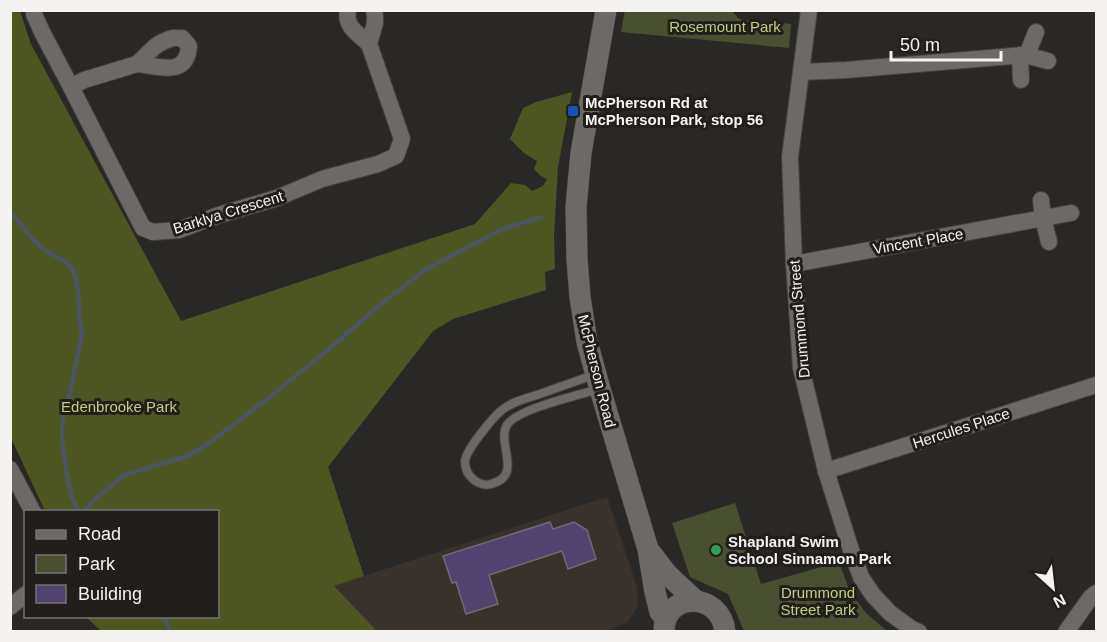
<svg xmlns="http://www.w3.org/2000/svg" width="1107" height="642" viewBox="0 0 1107 642" font-family="Arial,sans-serif">
	<style>
		.built { fill: #39322c }
		.green { fill: #494f31 }
		.forest { fill: #4d5521 }
		.lines { fill: none; stroke-linecap: round; stroke-linejoin: round }
		.stream { stroke: #4a555f; stroke-width: 4.5 }
		.building { fill: #52426f; stroke: #6c6c6f; stroke-width: 1.5 }
		.service-casing { stroke: #454341; stroke-width: 10 }
		.minor-casing { stroke: #454341; stroke-width: 18 }
		.tertiary-casing { stroke: #454341; stroke-width: 22 }
		.service { stroke: #6c6967; stroke-width: 8 }
		.minor { stroke: #6c6967; stroke-width: 16 }
		.tertiary { stroke: #6c6967; stroke-width: 21 }
		.transit-dot { fill: #1a4fb4; stroke: #211e1c; stroke-width: 2 }
		.leisure-dot { fill: #2e9e5b; stroke: #211e1c; stroke-width: 2 }
		.labels { text-anchor: middle; dominant-baseline: central; stroke-width: 6; stroke-linejoin: round; paint-order: stroke }
		.park-label { font-size: 15px; fill: #c1cf7f; stroke: #211e1c }
		.poi-label { font-size: 15px; font-weight: bold; fill: #f5f3f2; stroke: #211e1c; text-anchor: start }
		.street-label { font-size: 15px; fill: #f5f3f2; stroke: #211e1c }
	</style>
	<rect width="100%" height="100%" fill="#2a2826"/>
	<!-- built -->
	<polygon class="built" points="607,497 637,587 638,606 628,622 607,631 376,631 333,586"/>
	<!-- green -->
	<g class="green">
		<polygon points="625,10 732,11 739,19 791,24 789,48 621,32"/>
		<polygon points="735,503 761,584 839,562 850,592 866,613 887,631 744,631 728,594 690,577 672,523"/>
	</g>
	<!-- forest -->
	<polygon class="forest" points="10,11 20,11 31,44 181,321 475,224 511,183 525,185 532,191 543,186 547,179 541,176 534,169 537,161 524,153 510,139 523,108 536,102 572,92 558,167 554,236 555,269 545,272 546,290 453,319 433,331 328,467 364,576 334,586 377,631 101,631 86,617 218,616 218,512 45,511 11,438"/>
	<g class="lines">
		<!-- stream -->
		<g class="stream">
			<path d="M10 212C22 223 29 238 42 248 52 256 69 259 74 273 81 292 77 314 82 333L70 393 64 412 62 425V440L67 475 72 498 79 512"/>
			<polyline points="84,512 93,501 124,475 188,456 212,441 266,400 328,350 376,308 425,270 500,230 541,217"/>
			<polyline points="163,616 167,622 170,632"/>
		</g>
	</g>
	<!-- building -->
	<polygon class="building" points="550,522 553,529 574,522 587,530 596,559 568,569 562,551 489,575 498,604 466,614 456,582 452,583 443,556"/>
	<g class="lines">
		<defs>
			<path id="service" d="M596 374C577 381 559 387 540 394 528 398 513 401 502 410 493 417 466 450 465 461 465 467 467 473 471 477 476 483 484 486 491 484 524 476 496 443 507 425 517 409 579 395 599 389"/>
			<g id="minor">
				<polyline points="34,10 34,14 42,32 71,87 143,228 153,232 179,230 219,215 277,198 322,179 378,164 396,156 402,139 369,44 375,23 375,16 374,10"/>
				<path d="M348 10C344 27 359 34 369 44"/>
				<polyline points="809,10 790,157 794,264 801,368 826,471 851,550 861,577 873,595 890,613 912,629 919,632"/>
				<path d="M173 38H182L189 46C187 78 158 66 137 64 151 52 154 43 173 38Z"/>
				<polyline points="1020,55 1021,80"/>
				<polyline points="1027,55 1036,32"/>
				<polyline points="802,72 846,70 1025,55 1048,61"/>
				<polyline points="71,87 84,80 137,64"/>
				<polyline points="1041,200 1043,218 1049,242"/>
				<polyline points="794,264 1071,213"/>
				<polyline points="10,469 33,512"/>
				<polyline points="826,471 1096,385"/>
				<polyline points="10,607 26,594"/>
				<polyline points="1066,632 1091,597 1096,593"/>
			</g>
			<g id="tertiary">
				<polyline points="606,10 581,153 576,207 577,259 580,297 587,342 600,389 648,549 655,592 660,612 666,619"/>
				<polyline points="650,552 668,575 695,600"/>
				<path d="M664 632C663 592 721 590 725 632"/>
			</g>
		</defs>
		<!-- service casing -->
		<use href="#service" class="service-casing"/>
		<!-- minor casing -->
		<use href="#minor" class="minor-casing"/>
		<!-- tertiary casing -->
		<use href="#tertiary" class="tertiary-casing"/>
		<!-- service -->
		<use href="#service" class="service"/>
		<!-- minor -->
		<use href="#minor" class="minor"/>
		<!-- tertiary -->
		<use href="#tertiary" class="tertiary"/>
	</g>
	<!-- markers -->
	<rect class="transit-dot" x="567" y="105" width="12" height="12" rx="3"/>
	<circle class="leisure-dot" cx="716" cy="550" r="6"/>
	<g class="labels">
		<!-- park labels -->
		<g class="park-label">
			<text x="725" y="26">Rosemount Park</text>
			<text x="119" y="406">Edenbrooke Park</text>
			<text x="818" y="592">Drummond<tspan x="818" dy="17">Street Park</tspan></text>
		</g>
		<!-- poi labels -->
		<g class="poi-label">
			<text x="585" y="102">McPherson Rd at<tspan x="585" dy="17">McPherson Park, stop 56</tspan></text>
			<text x="728" y="541">Shapland Swim<tspan x="728" dy="17">School Sinnamon Park</tspan></text>
		</g>
		<!-- street labels -->
		<g class="street-label">
			<text transform="translate(228 212) rotate(-17)">Barklya Crescent</text>
			<text transform="translate(918 241) rotate(-10)">Vincent Place</text>
			<text transform="translate(799 319) rotate(-95)">Drummond Street</text>
			<text transform="translate(597 371) rotate(76)">McPherson Road</text>
			<text transform="translate(961 428) rotate(-18)">Hercules Place</text>
		</g>
	</g>
	<!-- border -->
	<rect width="1107" height="642" fill="none" stroke="#f5f3f2" stroke-width="24"/>
	<!-- legend -->
	<rect x="24" y="510" width="195" height="108" fill="#211e1c" stroke="#767372" stroke-width="1.5"/>
	<rect x="36" y="530" width="30" height="9" fill="#6c6967" stroke="#767372" stroke-width="1.5"/>
	<text x="78" y="540" font-size="18" fill="#f5f3f2">Road</text>
	<rect x="36" y="555" width="30" height="18" fill="#494f31" stroke="#767372" stroke-width="1.5"/>
	<text x="78" y="570" font-size="18" fill="#f5f3f2">Park</text>
	<rect x="36" y="585" width="30" height="18" fill="#52426f" stroke="#767372" stroke-width="1.5"/>
	<text x="78" y="600" font-size="18" fill="#f5f3f2">Building</text>
	<!-- north arrow -->
	<g transform="translate(1053 588) rotate(153)" stroke="#211e1c" stroke-width="4.5" paint-order="stroke">
	<path d="M0-4.5L10 22L0 15L-10 22Z" fill="#f5f3f2"/>
	<text y="-9" font-size="16" font-weight="bold" text-anchor="middle" fill="#f5f3f2">N</text>
	</g>
	<!-- scale -->
	<path d="M891 51v9h110v-9" fill="none" stroke="#f5f3f2" stroke-width="3"/>
	<text x="900" y="51" font-size="18" fill="#f5f3f2" stroke="#211e1c" stroke-width="4.5" paint-order="stroke">50 m</text>
</svg>
